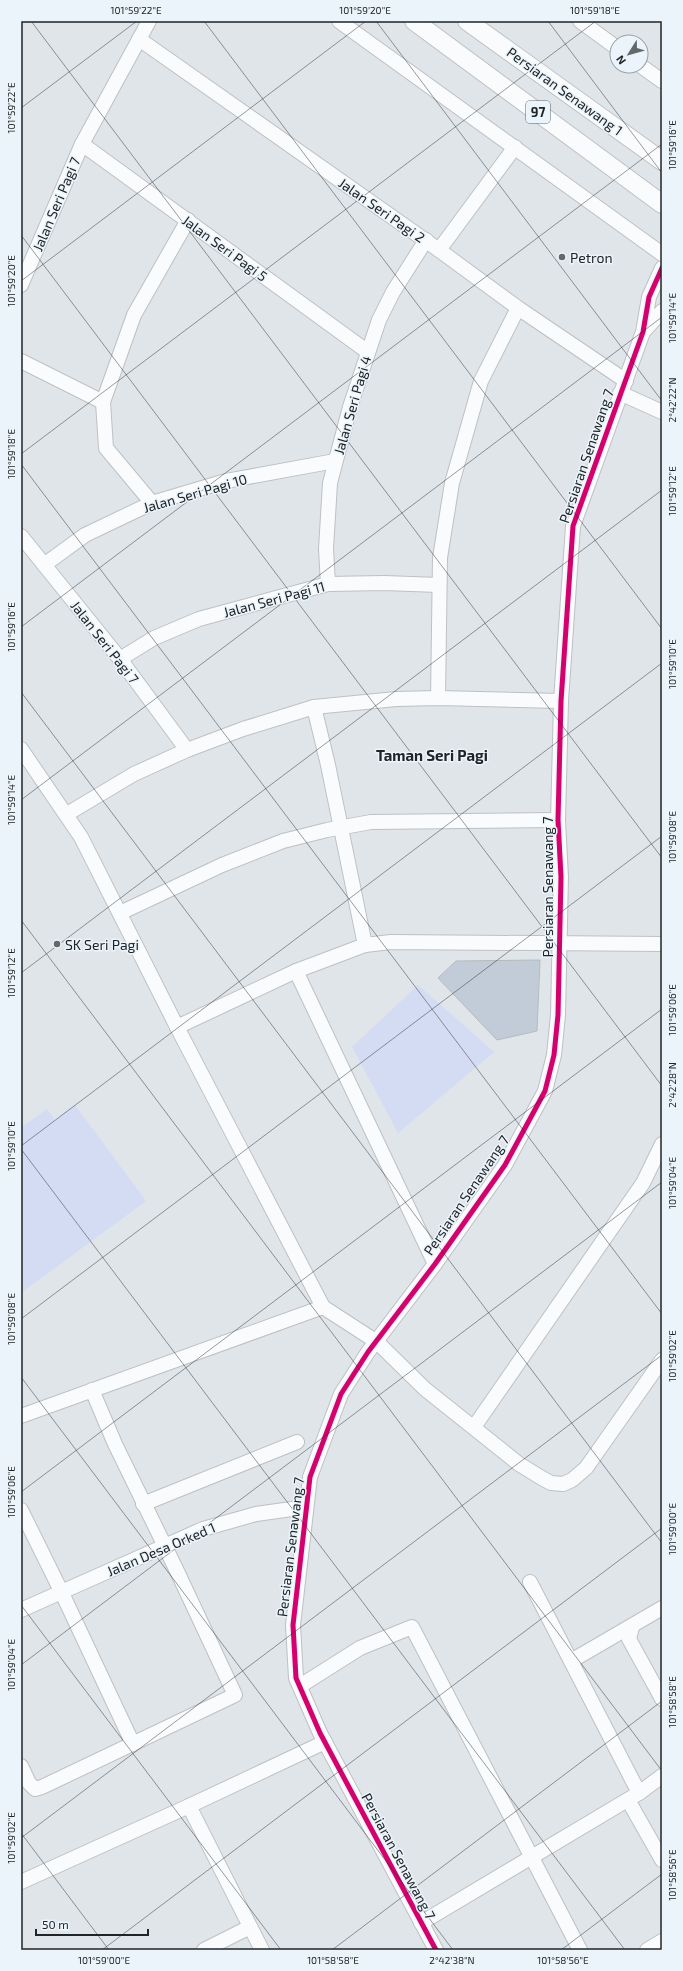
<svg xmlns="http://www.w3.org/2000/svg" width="683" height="1971" viewBox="0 0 683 1971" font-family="'Exo 2',sans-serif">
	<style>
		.green { fill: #d4dcf3 }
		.building { fill: #c2ccd8; stroke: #b6babd }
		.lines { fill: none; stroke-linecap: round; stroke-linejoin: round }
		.minor-casing { stroke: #bdc1c4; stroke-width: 16 }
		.major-casing { stroke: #bdc1c4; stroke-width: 20 }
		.minor { stroke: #fafbfc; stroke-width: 14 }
		.major { stroke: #fafbfc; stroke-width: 18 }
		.cycleway-casing { stroke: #eaf4fa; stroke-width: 8 }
		.cycleway { stroke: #d6006c; stroke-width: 5 }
		.ticks { fill: none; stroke: #202426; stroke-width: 1; stroke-opacity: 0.45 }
		.poi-dot { fill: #63686b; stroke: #eaf4fa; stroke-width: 1.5 }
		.labels { text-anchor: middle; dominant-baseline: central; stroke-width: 3; stroke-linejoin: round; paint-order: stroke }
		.shield { fill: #eaf4fa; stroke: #5d6266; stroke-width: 1 }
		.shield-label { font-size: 13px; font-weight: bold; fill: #202426 }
		.street-label { font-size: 14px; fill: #202426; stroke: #eaf4fa }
		.poi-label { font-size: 14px; fill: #202426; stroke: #eaf4fa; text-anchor: start }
		.neighbourhood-label { font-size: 15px; font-weight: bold; fill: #202426; stroke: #eaf4fa }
		.neatline { fill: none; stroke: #202426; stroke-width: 1.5 }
		.ticks-label { font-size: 10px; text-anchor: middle; fill: #202426 }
	</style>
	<rect width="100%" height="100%" fill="#e0e5ea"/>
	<!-- green -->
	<g class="green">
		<polygon points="418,985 494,1052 398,1133 352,1047"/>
		<polygon points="75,1105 146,1201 21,1293 21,1128 47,1109 55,1120"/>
	</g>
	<!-- building -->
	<polygon class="building" points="540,960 537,1031 497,1040 438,978 456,961"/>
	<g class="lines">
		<defs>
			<g id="minor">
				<polyline points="339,21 662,254"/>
				<polyline points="580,21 617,48"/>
				<polyline points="139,39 439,250 518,308 626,381"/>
				<polyline points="641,66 662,81"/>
				<polyline points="82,144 368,352"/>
				<polyline points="439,250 515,147"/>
				<polyline points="21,285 82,144 149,21"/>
				<polyline points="644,331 662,311"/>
				<polyline points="21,361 103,402"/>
				<polyline points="620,393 662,412"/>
				<polyline points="152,503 106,448 103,402 134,315 188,220"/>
				<polyline points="21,536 120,659 187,750"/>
				<polyline points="44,565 85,535 152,503 226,481 335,461"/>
				<polyline points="328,584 326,549 330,483 350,407 379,320 393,292 426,240"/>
				<polyline points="120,659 154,638 199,619 328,584 384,583 439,585"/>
				<polyline points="438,698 440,558 452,483 481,381 518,308"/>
				<polyline points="314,707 328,765 365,945"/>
				<polyline points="21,749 81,837 177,1027 323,1307 377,1342 425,1389 519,1464 540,1477 551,1483 563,1484 572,1480 586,1468 662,1360"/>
				<polyline points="67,814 134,774 187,750 243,729 314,707 396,699 438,698 561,701"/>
				<polyline points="120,913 222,865 283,841 327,830 371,822 558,820"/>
				<polyline points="296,971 435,1264"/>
				<polyline points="177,1027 296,971 365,945 391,942 662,944"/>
				<polyline points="21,1416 323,1307"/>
				<polyline points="474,1427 643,1183 662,1144"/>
				<polyline points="143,1504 297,1442"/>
				<polyline points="21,1510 62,1593 133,1744"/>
				<polyline points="530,1582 639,1793"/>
				<polyline points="21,1610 203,1529 256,1514 306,1507"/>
				<polyline points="632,1627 629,1639 662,1699"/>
				<polyline points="571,1661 662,1608"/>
				<polyline points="300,1686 360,1648 412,1627 580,1950"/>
				<polyline points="21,1766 29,1783 35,1789 42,1787 235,1695 176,1569 115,1444 92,1390"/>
				<polyline points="628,1800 662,1860"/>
				<polyline points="189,1806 262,1950"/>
				<polyline points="21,1882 189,1806 325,1742"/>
				<polyline points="421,1923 639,1793 662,1776"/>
				<polyline points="204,1950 250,1927"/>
				<polyline points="436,1950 320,1733 296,1678 293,1625 310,1477 341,1394 368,1352 435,1264 505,1165 545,1091 554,1055 558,1015 561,877 558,820 561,701 573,526 643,332 649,297 662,268"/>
				<polyline points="647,1950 662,1941"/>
			</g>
			<g id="major">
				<polyline points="414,21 662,204"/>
				<polyline points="467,21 662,161"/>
			</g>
		</defs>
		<!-- minor casing -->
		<use href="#minor" class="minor-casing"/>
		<!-- major casing -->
		<use href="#major" class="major-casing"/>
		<!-- minor -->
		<use href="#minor" class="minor"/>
		<!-- major -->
		<use href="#major" class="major"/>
		<defs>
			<polyline id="cycleway" points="436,1950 320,1733 296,1678 293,1625 310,1477 341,1394 368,1352 435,1264 505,1165 545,1091 554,1055 558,1015 561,877 558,820 561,701 573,526 643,332 649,297 662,268"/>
		</defs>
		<!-- cycleway casing -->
		<use href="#cycleway" class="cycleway-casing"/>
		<!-- cycleway -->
		<use href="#cycleway" class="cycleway"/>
	</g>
	<!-- ticks -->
	<path class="ticks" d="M31 21 662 858M204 21 662 629M376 21 662 401M548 21 662 173M21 108 137 21M21 235 662 1086M21 281 366 21M21 454 596 21M21 464 662 1314M21 627 662 144M21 692 662 1543M21 800 662 317M21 920 662 1771M21 973 662 490M21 1146 662 663M21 1149 625 1950M21 1319 662 836M21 1377 453 1950M21 1492 662 1009M21 1605 281 1950M21 1665 662 1182M21 1833 109 1950M21 1838 662 1355M102 1950 662 1528M332 1950 662 1701M561 1950 662 1874"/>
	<!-- markers -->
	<g class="poi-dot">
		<circle cx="562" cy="257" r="4"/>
		<circle cx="57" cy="944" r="4"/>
	</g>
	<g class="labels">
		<!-- shield labels -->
		<rect class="shield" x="526" y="101" width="24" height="22" rx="3"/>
		<g class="shield-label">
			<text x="538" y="112">97</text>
		</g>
		<!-- street labels -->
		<g class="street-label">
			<text transform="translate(565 91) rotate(36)">Persiaran Senawang 1</text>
			<text transform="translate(56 204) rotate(-67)">Jalan Seri Pagi 7</text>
			<text transform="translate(382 210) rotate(35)">Jalan Seri Pagi 2</text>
			<text transform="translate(225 248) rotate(36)">Jalan Seri Pagi 5</text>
			<text transform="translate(352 405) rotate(-74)">Jalan Seri Pagi 4</text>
			<text transform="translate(586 456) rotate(-71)">Persiaran Senawang 7</text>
			<text transform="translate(195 493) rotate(-16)">Jalan Seri Pagi 10</text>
			<text transform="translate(274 599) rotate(-15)">Jalan Seri Pagi 11</text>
			<text transform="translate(105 642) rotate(52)">Jalan Seri Pagi 7</text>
			<text transform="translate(547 887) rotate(-90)">Persiaran Senawang 7</text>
			<text transform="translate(466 1195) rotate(-56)">Persiaran Senawang 7</text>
			<text transform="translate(290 1547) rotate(-83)">Persiaran Senawang 7</text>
			<text transform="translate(161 1549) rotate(-23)">Jalan Desa Orked 1</text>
			<text transform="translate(399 1856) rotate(62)">Persiaran Senawang 7</text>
		</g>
		<!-- poi labels -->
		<g class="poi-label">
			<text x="570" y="257">Petron</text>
			<text x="65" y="944">SK Seri Pagi</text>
		</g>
		<!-- neighbourhood labels -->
		<g class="neighbourhood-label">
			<text x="432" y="755">Taman Seri Pagi</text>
		</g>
	</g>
	<!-- border -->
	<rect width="683" height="1971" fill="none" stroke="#eaf4fa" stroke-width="44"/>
	<!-- north arrow -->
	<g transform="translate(629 54) rotate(233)"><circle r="19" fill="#eaf4fa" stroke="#99a1a5"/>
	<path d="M0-3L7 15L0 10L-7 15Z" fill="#63686b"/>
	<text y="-6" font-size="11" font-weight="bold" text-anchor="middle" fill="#202426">N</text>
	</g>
	<!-- scale -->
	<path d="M36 1929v6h112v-6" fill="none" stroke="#202426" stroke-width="2"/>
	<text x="42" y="1929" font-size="12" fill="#202426" stroke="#eaf4fa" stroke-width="3" paint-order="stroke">50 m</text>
	<rect x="22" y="22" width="639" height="1927" class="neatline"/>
	<g class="ticks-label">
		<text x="136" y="14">101°59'22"E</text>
		<text x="365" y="14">101°59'20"E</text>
		<text x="595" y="14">101°59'18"E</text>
		<text transform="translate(11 108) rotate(-90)" y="4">101°59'22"E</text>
		<text transform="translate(672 145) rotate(-90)" y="4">101°59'16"E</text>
		<text transform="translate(11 281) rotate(-90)" y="4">101°59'20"E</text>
		<text transform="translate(672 318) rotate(-90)" y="4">101°59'14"E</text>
		<text transform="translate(672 400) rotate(-90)" y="4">2°42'22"N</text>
		<text transform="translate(11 454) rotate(-90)" y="4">101°59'18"E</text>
		<text transform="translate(672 491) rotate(-90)" y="4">101°59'12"E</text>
		<text transform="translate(11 627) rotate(-90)" y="4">101°59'16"E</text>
		<text transform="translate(672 664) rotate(-90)" y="4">101°59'10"E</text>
		<text transform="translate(11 800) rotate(-90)" y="4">101°59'14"E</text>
		<text transform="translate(672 837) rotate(-90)" y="4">101°59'08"E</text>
		<text transform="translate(11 973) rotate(-90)" y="4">101°59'12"E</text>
		<text transform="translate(672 1010) rotate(-90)" y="4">101°59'06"E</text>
		<text transform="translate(672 1085) rotate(-90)" y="4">2°42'28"N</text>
		<text transform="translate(11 1146) rotate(-90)" y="4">101°59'10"E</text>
		<text transform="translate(672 1183) rotate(-90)" y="4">101°59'04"E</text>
		<text transform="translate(11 1319) rotate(-90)" y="4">101°59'08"E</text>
		<text transform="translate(672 1356) rotate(-90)" y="4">101°59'02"E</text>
		<text transform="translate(11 1492) rotate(-90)" y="4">101°59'06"E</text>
		<text transform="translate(672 1529) rotate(-90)" y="4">101°59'00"E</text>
		<text transform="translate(11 1665) rotate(-90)" y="4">101°59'04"E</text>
		<text transform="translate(672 1702) rotate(-90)" y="4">101°58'58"E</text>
		<text transform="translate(11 1838) rotate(-90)" y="4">101°59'02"E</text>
		<text transform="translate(672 1875) rotate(-90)" y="4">101°58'56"E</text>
		<text x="104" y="1964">101°59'00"E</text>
		<text x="333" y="1964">101°58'58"E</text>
		<text x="452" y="1964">2°42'38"N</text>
		<text x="563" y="1964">101°58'56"E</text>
	</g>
</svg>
